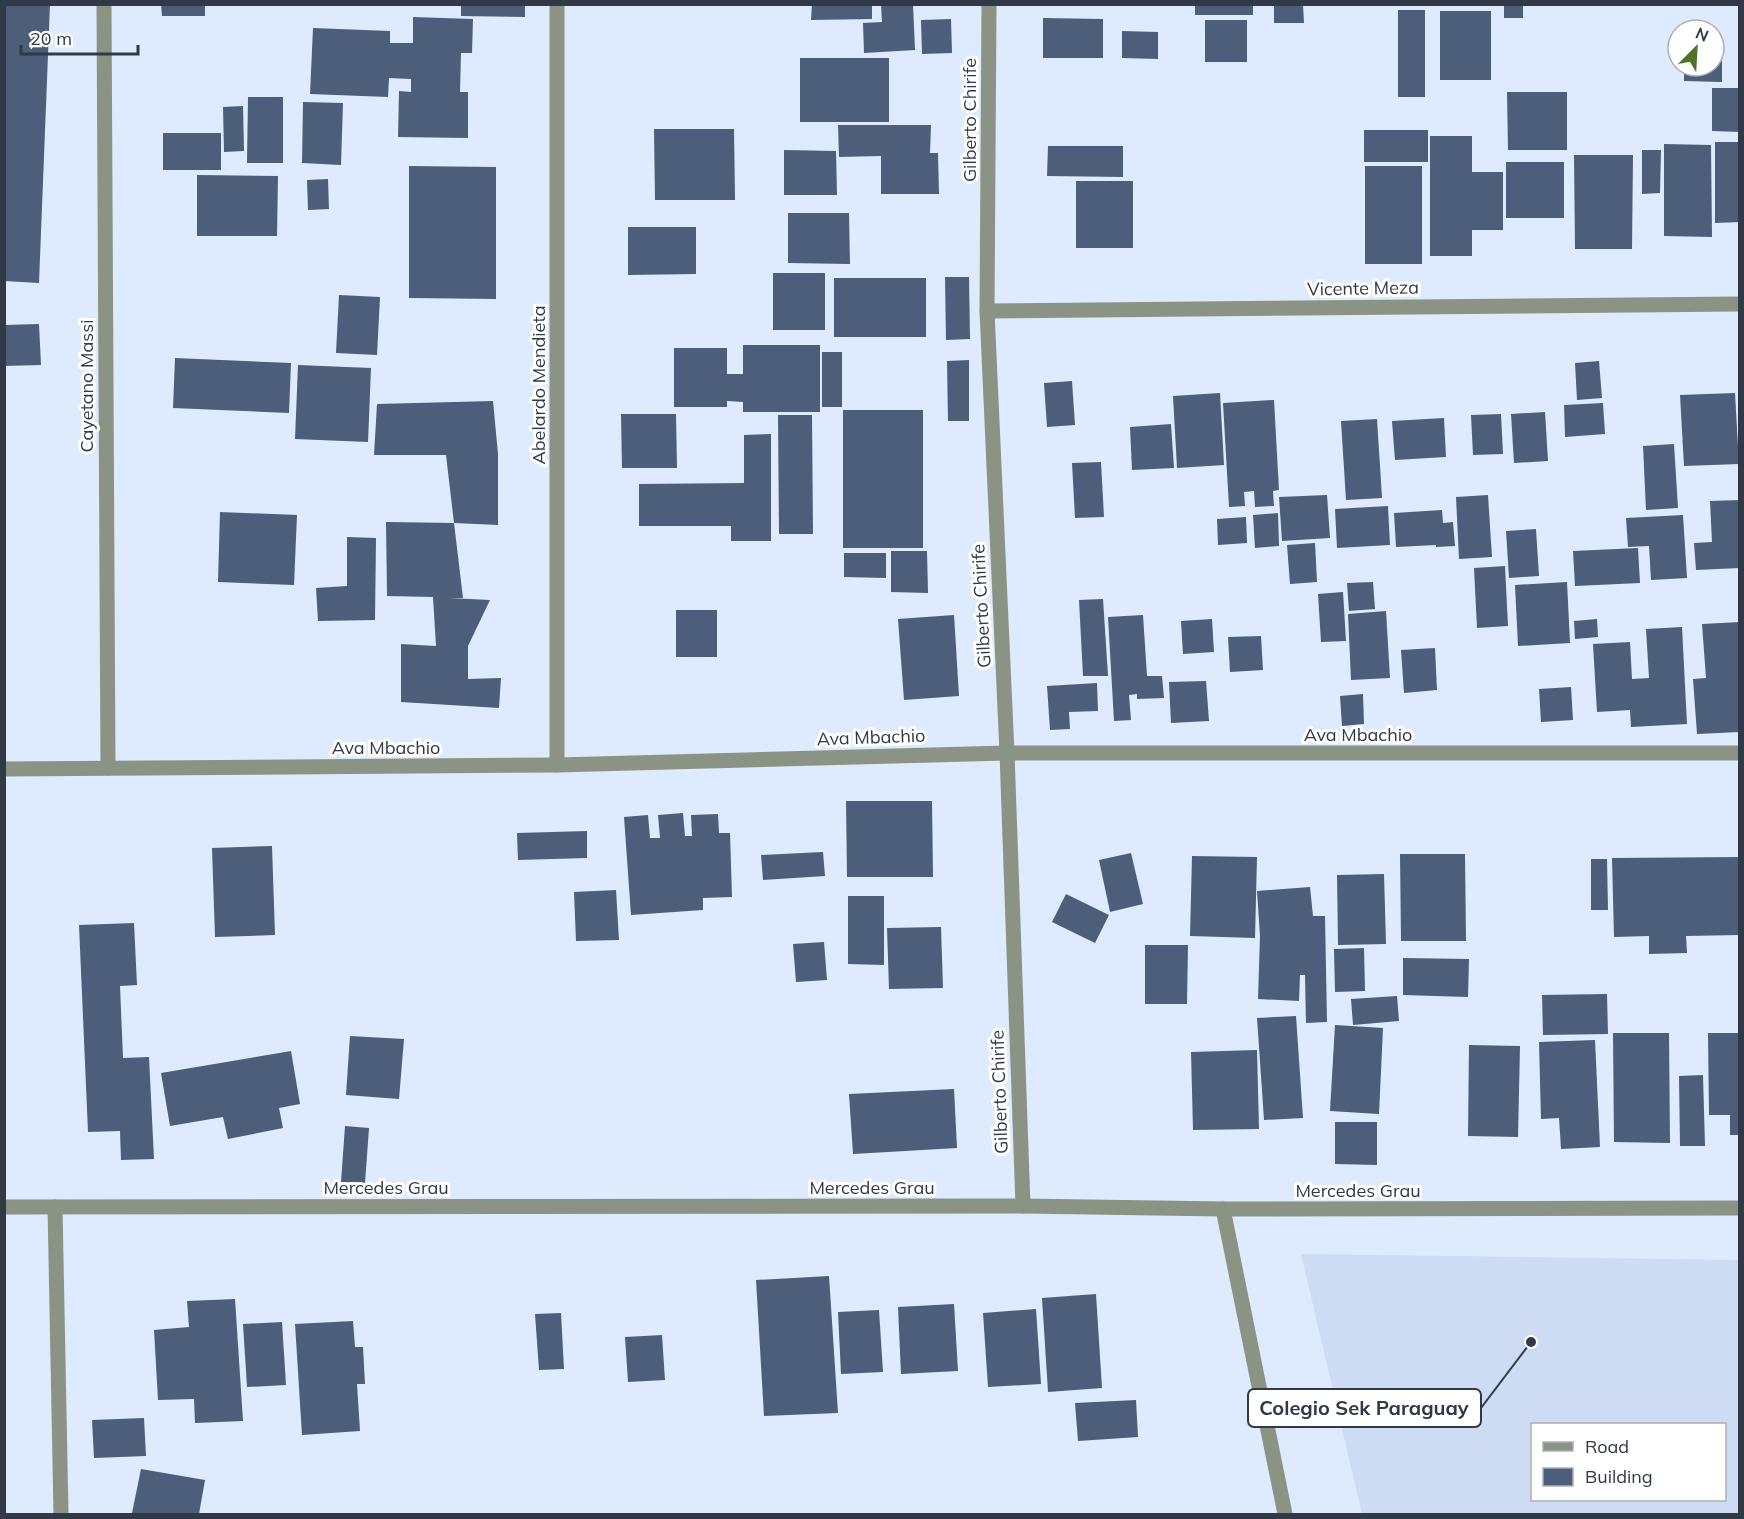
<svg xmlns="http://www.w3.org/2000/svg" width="1744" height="1519" viewBox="0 0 1744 1519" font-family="Mulish,sans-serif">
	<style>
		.built { fill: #cddcf3; fill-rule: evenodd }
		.building { fill: #4c5e79 }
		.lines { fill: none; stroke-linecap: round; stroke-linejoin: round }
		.minor { stroke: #8b9384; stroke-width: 15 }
		.labels { text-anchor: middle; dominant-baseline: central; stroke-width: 6; stroke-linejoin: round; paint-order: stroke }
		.street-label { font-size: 18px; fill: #303945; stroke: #fff }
		.leader { fill: none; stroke: #303945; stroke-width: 2 }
		.callout-dot { fill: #303945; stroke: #fff; stroke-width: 2 }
		.callout { fill: #fff; stroke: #303945; stroke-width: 2 }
		.callout-label { font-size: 20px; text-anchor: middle; font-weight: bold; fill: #303945 }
	</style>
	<rect width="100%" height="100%" fill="#deeafe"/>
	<!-- built -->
	<path class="built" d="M1301 1254 1739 1260V1514H1362ZM1532 1424H1724V1500H1532Z"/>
	<!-- building -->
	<g class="building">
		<polygon points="4,4 50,4 39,283 4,281"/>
		<polygon points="161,4 205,4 205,16 162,16"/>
		<polygon points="461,4 525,4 525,17 461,16"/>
		<polygon points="812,4 872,4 872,19 811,20"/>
		<polygon points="881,4 913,4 915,50 864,53 863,23 882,22"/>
		<rect x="1195" y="4" width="58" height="11"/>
		<polygon points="1274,4 1303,4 1304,23 1274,23"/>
		<rect x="1504" y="4" width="19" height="14"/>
		<rect x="1398" y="10" width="27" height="87"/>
		<rect x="1440" y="11" width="51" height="69"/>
		<polygon points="413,17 473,19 472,53 461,53 460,92 468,92 468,138 398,137 399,91 411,92 411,79 389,78 388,97 310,94 313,28 390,31 390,43 413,43"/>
		<polygon points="1043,18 1103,19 1103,58 1043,58"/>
		<polygon points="951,19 952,53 922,54 921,20"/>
		<rect x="1205" y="20" width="42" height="42"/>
		<polygon points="1122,31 1158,32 1158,59 1122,58"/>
		<polygon points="1714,37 1722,37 1722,82 1684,81 1684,66 1714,66"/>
		<rect x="800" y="58" width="89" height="64"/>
		<polygon points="1712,88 1740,88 1740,132 1712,131"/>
		<polygon points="1507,92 1567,92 1567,150 1508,150"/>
		<polygon points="248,97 283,97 283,163 247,163"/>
		<polygon points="303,102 343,103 341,165 302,163"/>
		<polygon points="243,106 244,151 224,152 223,107"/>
		<polygon points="838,125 931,125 930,153 938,153 939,194 881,194 881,156 839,157"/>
		<polygon points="654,129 734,129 735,200 655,200"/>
		<rect x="1364" y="130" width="64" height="32"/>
		<rect x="163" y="133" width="58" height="37"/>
		<polygon points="1430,136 1472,136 1472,172 1503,172 1503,230 1472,230 1472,256 1430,256"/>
		<polygon points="1715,142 1740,142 1740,222 1715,223"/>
		<polygon points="1664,144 1711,145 1712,237 1664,236"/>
		<polygon points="1048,146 1123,146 1123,177 1047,176"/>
		<polygon points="784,150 836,151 837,195 784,195"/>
		<polygon points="1642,150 1661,150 1660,193 1642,194"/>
		<polygon points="1574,155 1633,155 1632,249 1575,249"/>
		<rect x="1506" y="162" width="58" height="56"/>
		<polygon points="409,166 496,167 496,299 409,298"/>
		<rect x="1365" y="166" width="57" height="98"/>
		<polygon points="197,175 278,176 277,236 197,236"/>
		<polygon points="328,179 329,209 308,210 307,180"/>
		<rect x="1076" y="181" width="57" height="67"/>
		<polygon points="788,213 849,213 850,264 788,263"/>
		<polygon points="628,227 696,227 696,274 628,275"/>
		<rect x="773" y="273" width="52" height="57"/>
		<polygon points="945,277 969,277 970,339 946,340"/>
		<rect x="834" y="278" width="92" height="59"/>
		<polygon points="339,295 380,297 377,355 336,353"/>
		<polygon points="39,324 41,365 4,366 4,325"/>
		<polygon points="743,345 820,345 820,412 743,412 743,402 727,401 727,407 674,407 674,348 727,348 727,374 743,374"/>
		<rect x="822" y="352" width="20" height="55"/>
		<polygon points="175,358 291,363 289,413 173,408"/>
		<polygon points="969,360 969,421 948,421 947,361"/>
		<polygon points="1599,361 1602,398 1577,400 1575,363"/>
		<polygon points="298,365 371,368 368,442 295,439"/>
		<polygon points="1072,381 1075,425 1047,427 1044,383"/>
		<polygon points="1220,393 1224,465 1177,468 1173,396"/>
		<polygon points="1735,393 1739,464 1684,466 1680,395"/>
		<polygon points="1274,400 1279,490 1273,491 1274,506 1255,507 1254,491 1244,492 1245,506 1229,507 1223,403"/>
		<polygon points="493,401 498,454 498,525 454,523 463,598 449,598 490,600 468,646 468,679 501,678 499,708 401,702 401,644 436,646 433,597 387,596 386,522 454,523 446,455 374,455 377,404"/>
		<polygon points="1603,403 1605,434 1565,437 1564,405"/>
		<rect x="843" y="410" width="80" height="138"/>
		<polygon points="1545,412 1548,461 1514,463 1511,414"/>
		<polygon points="621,414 676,414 677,468 622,468"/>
		<polygon points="1501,414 1503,454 1473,455 1471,415"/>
		<polygon points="778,415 812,415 813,534 779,534"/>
		<polygon points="1444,418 1446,457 1395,460 1392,421"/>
		<polygon points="1377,419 1382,498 1346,500 1341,421"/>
		<polygon points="1171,424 1174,468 1132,470 1130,427"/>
		<polygon points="771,434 771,541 731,541 731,526 639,526 639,484 744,483 744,435"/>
		<polygon points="1674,444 1678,508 1646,510 1643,446"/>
		<polygon points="1101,462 1104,517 1075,518 1072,463"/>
		<polygon points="1327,495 1330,538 1282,541 1279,497"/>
		<polygon points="1488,495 1492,557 1459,559 1456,497"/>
		<polygon points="1740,500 1740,568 1696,570 1694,543 1712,542 1710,501"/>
		<polygon points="1388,506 1390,545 1337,548 1335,509"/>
		<polygon points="1442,510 1443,523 1453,522 1455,546 1436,547 1436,545 1396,547 1394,513"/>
		<polygon points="220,512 297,515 294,585 218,582"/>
		<polygon points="1278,513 1279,546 1255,548 1253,515"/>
		<polygon points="1683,515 1687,578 1651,580 1649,546 1628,547 1626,518"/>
		<polygon points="1246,517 1247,543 1218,545 1217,519"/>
		<polygon points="1536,529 1539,576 1509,578 1506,531"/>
		<polygon points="347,537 376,538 375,620 318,621 316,588 347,586"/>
		<polygon points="1315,543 1317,582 1290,584 1287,545"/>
		<polygon points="1638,548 1640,583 1575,586 1573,551"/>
		<polygon points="891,551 927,551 928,593 891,592"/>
		<polygon points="844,553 886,553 886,578 844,577"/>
		<polygon points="1505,566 1508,626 1477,628 1474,568"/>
		<polygon points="1373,582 1375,609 1349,611 1347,583"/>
		<polygon points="1567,582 1570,643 1518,646 1515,585"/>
		<polygon points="1343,592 1346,641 1321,642 1318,594"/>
		<polygon points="1103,599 1108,676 1083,676 1079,600"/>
		<rect x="676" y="610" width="41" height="47"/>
		<polygon points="1386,611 1390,678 1351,680 1348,614"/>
		<polygon points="954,615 959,696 904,700 898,619"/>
		<polygon points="1143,615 1147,676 1162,676 1164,698 1137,699 1137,694 1129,695 1131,720 1114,721 1108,617"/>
		<polygon points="1212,619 1214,652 1183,654 1181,621"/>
		<polygon points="1597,619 1598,637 1575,639 1574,621"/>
		<polygon points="1740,622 1740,732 1697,734 1693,679 1706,678 1702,624"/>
		<polygon points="1682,627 1687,724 1631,727 1630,710 1597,712 1593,644 1630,642 1632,679 1649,678 1646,629"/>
		<polygon points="1261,636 1263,670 1230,672 1228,637"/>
		<polygon points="1435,648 1437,690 1404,693 1401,650"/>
		<polygon points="1206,681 1209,721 1171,723 1169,682"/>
		<polygon points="1097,683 1098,711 1069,712 1070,729 1050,730 1047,686"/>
		<polygon points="1571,687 1573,720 1541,722 1539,689"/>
		<polygon points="1363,694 1364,724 1342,726 1340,696"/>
		<polygon points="846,801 932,801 933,877 847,877"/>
		<polygon points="683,813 685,836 692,836 691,815 718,814 719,833 730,833 732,897 703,898 703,910 631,915 624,817 648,815 650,838 660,838 658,815"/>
		<polygon points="587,831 587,858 518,860 517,833"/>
		<polygon points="272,846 275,935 215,937 212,848"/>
		<polygon points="823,852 825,876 763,880 761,855"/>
		<polygon points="1131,853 1143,904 1110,912 1099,860"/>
		<polygon points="1400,854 1465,854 1466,941 1401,941"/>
		<polygon points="1192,856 1257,857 1255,938 1190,936"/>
		<polygon points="1740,857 1740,935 1686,936 1687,953 1649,954 1649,936 1614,937 1612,858"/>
		<polygon points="1591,859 1607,859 1608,910 1591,910"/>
		<polygon points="1384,874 1386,944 1338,945 1337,875"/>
		<polygon points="1310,887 1313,916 1325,916 1327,1022 1306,1023 1305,975 1300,975 1299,1001 1258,999 1260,936 1257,891"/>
		<polygon points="616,890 619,940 576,941 574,892"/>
		<polygon points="1066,894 1109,915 1095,943 1052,922"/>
		<polygon points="848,896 884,896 884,965 848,964"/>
		<polygon points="134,923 137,985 120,986 123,1058 149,1057 154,1159 121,1160 120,1131 88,1132 79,925"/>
		<polygon points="941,927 943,988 889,989 887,928"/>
		<polygon points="824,942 827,980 796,982 793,944"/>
		<polygon points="1145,945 1188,945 1187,1004 1145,1004"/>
		<polygon points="1364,948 1365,991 1335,992 1334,949"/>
		<polygon points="1403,958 1469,959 1468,997 1403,995"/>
		<polygon points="1607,994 1608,1034 1543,1035 1542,995"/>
		<polygon points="1397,996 1399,1021 1353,1025 1351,999"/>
		<polygon points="1296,1016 1303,1118 1264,1120 1257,1018"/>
		<polygon points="1335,1025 1383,1028 1379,1114 1330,1111"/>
		<polygon points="1613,1033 1669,1033 1670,1143 1614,1142"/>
		<polygon points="1708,1033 1740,1033 1740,1135 1730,1135 1730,1115 1709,1115"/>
		<polygon points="350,1036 404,1039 399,1099 346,1095"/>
		<polygon points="1595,1040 1600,1147 1561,1149 1559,1118 1541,1119 1539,1042"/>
		<polygon points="1469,1045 1520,1046 1518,1137 1468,1136"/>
		<polygon points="1257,1050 1259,1129 1193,1130 1191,1052"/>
		<polygon points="291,1051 300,1104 279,1108 283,1128 228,1139 223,1117 170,1126 161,1073"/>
		<polygon points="1703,1075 1705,1146 1680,1146 1679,1076"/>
		<polygon points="954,1089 957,1148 853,1154 849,1094"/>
		<polygon points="1335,1122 1377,1122 1377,1165 1335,1164"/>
		<polygon points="345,1126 369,1128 365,1183 341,1182"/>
		<polygon points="829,1276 838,1413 764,1416 756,1280"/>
		<polygon points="1096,1294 1102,1388 1048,1392 1042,1298"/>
		<polygon points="235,1299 243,1421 195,1423 194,1399 158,1400 154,1330 189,1327 187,1301"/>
		<polygon points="954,1304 958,1371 901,1374 898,1307"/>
		<polygon points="1036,1309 1041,1384 988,1387 983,1313"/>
		<polygon points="879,1310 883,1372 841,1374 838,1312"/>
		<polygon points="561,1313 564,1369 539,1370 535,1314"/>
		<polygon points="353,1321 355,1347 363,1347 365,1384 357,1384 360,1431 302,1435 295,1324"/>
		<polygon points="282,1322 286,1385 247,1387 243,1324"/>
		<polygon points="662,1335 665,1380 628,1382 625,1337"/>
		<polygon points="1136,1400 1138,1437 1078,1441 1075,1403"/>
		<polygon points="144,1418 146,1456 94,1458 92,1420"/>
		<polygon points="141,1469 205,1480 199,1514 132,1513"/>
	</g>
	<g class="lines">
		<!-- minor -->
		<g class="minor">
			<polyline points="104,4 108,768"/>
			<polyline points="989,4 987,311 1007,753 1023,1206"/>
			<polyline points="987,311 1740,304"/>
			<polyline points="557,765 557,4"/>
			<polyline points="4,769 557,765 1007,753 1740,753"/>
			<polyline points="4,1207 1023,1206 1223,1209 1740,1208"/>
			<polyline points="55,1207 61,1514"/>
			<polyline points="1223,1209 1285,1514"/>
		</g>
	</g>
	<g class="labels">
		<!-- street labels -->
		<g class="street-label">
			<text transform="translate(969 120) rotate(-90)">Gilberto Chirife</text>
			<text transform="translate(1363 288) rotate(-1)">Vicente Meza</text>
			<text transform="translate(538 385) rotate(-90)">Abelardo Mendieta</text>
			<text transform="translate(86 386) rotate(-90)">Cayetano Massi</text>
			<text transform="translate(981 606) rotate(-93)">Gilberto Chirife</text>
			<text x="1358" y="734">Ava Mbachio</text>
			<text transform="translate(871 737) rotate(-2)">Ava Mbachio</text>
			<text x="386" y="747">Ava Mbachio</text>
			<text transform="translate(999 1092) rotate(-92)">Gilberto Chirife</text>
			<text x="386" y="1187">Mercedes Grau</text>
			<text x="872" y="1187">Mercedes Grau</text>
			<text x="1358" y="1190">Mercedes Grau</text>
		</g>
	</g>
	<!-- callouts -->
	<path class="leader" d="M1531 1342L1481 1408"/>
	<circle class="callout-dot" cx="1531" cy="1342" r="6"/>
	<rect class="callout" x="1248" y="1389" width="233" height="38" rx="6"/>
	<g class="callout-label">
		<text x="1364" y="1415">Colegio Sek Paraguay</text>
	</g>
	<!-- border -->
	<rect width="1744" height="1519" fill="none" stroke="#303945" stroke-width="12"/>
	<!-- legend -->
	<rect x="1531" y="1423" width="195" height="78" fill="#ffffff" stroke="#acb0b5" stroke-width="1.5"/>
	<rect x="1543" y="1442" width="30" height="9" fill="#8b9384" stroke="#acb0b5" stroke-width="1.5"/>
	<text x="1585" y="1453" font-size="18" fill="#303945">Road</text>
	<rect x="1543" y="1468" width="30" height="18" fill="#4c5e79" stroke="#acb0b5" stroke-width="1.5"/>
	<text x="1585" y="1483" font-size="18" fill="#303945">Building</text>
	<!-- north arrow -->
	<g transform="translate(1696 48) rotate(24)"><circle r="28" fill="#ffffff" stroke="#acb0b5" stroke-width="1.5"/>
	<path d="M0-4.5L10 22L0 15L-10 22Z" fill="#507129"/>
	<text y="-9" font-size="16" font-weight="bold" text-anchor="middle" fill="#303945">N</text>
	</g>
	<!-- scale -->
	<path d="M21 45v9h117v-9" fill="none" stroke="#303945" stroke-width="3"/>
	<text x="30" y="45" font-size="18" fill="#303945" stroke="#ffffff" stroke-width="4.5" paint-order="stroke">20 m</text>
</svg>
